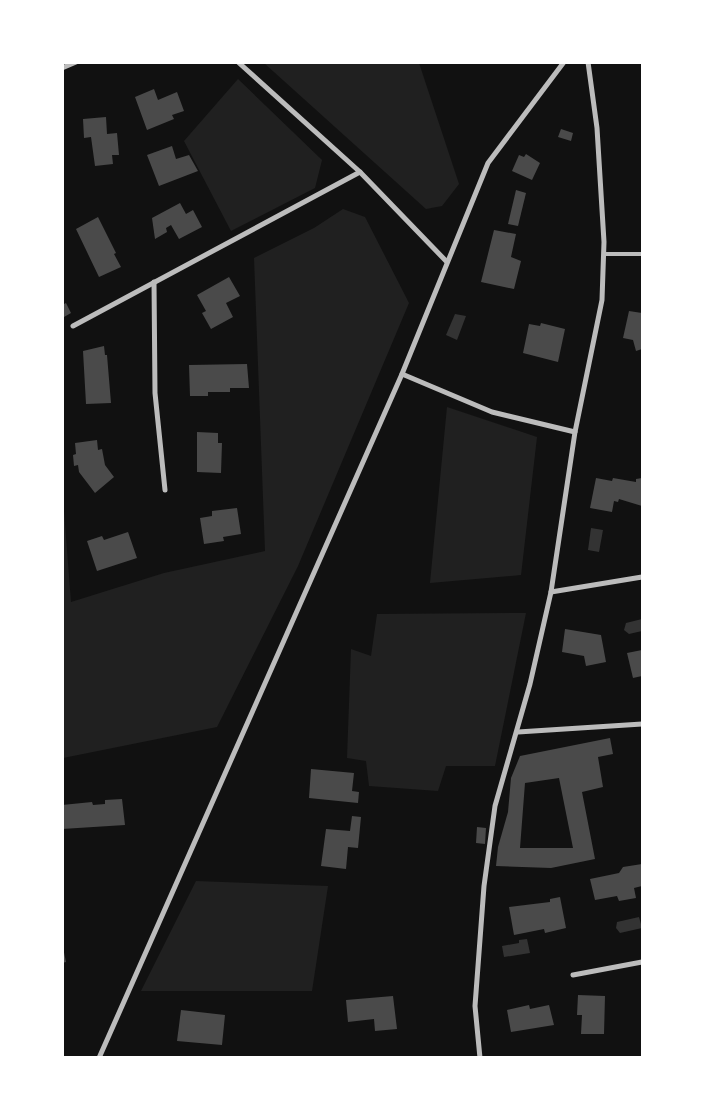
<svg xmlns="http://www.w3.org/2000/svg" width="705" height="1120" viewBox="0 0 705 1120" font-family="Commissioner,sans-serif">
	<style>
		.green { fill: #202020 }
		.water { fill: #333 }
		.building { fill: #4a4a4a; fill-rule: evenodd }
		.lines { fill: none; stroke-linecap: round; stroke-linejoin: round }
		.service { stroke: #bcbcbc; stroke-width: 4 }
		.minor { stroke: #bcbcbc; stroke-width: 5 }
	</style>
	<rect width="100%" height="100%" fill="#111"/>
	<!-- green -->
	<g class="green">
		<polygon points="264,63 419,63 459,184 442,206 426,209"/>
		<polygon points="238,79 322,160 315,188 231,231 184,141"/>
		<polygon points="343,209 365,217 409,303 298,566 217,727 63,758 63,498 71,602 164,573 265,551 254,258 314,228"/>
		<polygon points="447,407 537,437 521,575 430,583"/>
		<polygon points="526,613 495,766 446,766 438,791 369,786 366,761 347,758 351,649 371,656 377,614"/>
		<polygon points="196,881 328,886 312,991 141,991"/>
	</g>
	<!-- water -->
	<g class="water">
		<polygon points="455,314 466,316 457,340 446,335"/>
		<polygon points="591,528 603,530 599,552 588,550"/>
		<polygon points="642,619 642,631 629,634 624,630 626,623"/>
		<polygon points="639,917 642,928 620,933 616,928 617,922"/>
		<polygon points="527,939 530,953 504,957 502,946 519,943 519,940"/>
	</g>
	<!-- building -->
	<g class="building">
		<polygon points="154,89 158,100 177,92 184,111 172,115 174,119 147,130 135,97"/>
		<polygon points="106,117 107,134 117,133 119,155 112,155 113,164 95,166 91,137 84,138 83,119"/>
		<polygon points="561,129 573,133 571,141 558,137"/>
		<polygon points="172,146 176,159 189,155 198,171 159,186 147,155"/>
		<polygon points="526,154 540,163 532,180 512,171 519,155 524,157"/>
		<polygon points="516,190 526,193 518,226 508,224"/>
		<polygon points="180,203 186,214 193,210 202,227 179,239 171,225 166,228 167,232 155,239 152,218"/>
		<polygon points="98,217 116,253 114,254 121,267 99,277 76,229"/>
		<polygon points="494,230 516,234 511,257 521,261 514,289 481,282"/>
		<polygon points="229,277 240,296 226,303 233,317 211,329 202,313 206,311 197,295"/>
		<polygon points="66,303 71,313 64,317 62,305"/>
		<polygon points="629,311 642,313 642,349 636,351 633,340 623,338"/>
		<polygon points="541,323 565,329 558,362 523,353 529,324 540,326"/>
		<polygon points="104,346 105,355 107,355 111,403 86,404 83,351"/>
		<polygon points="247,364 249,388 230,388 230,392 208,392 208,396 190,396 189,365"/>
		<polygon points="197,432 218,433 218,443 222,443 221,473 197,472"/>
		<polygon points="97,440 98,450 102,449 105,465 114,477 95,493 79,472 78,465 74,466 73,455 76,454 75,443"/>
		<polygon points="596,478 612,481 613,478 636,482 636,479 642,478 642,506 619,499 618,502 614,501 612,512 590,508"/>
		<polygon points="237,508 241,534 223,537 224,541 204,544 200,518 212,516 212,511"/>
		<polygon points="128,532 137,558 97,571 87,541 102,536 104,540"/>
		<polygon points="565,629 601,635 606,662 586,666 584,656 562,652"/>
		<polygon points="642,650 642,676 633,678 627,653"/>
		<path d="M610 738 613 754 598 757 603 787 582 792 595 859 551 868 496 866 498 847 508 812 511 778 520 756ZM559 778 573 848H520L525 783Z"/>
		<polygon points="311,769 354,773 352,791 359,792 358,803 309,798"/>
		<polygon points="122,799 125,825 62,829 62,805 92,802 93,805 105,804 105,800"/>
		<polygon points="352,816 361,817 358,848 348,847 346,869 321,866 326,829 350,831"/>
		<polygon points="477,827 486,828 485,844 476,843"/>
		<polygon points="642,864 642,886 634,888 636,898 619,901 617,896 595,900 590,879 619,873 623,867"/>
		<polygon points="560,897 566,928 545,933 544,929 514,935 509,907 550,902 550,899"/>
		<polygon points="62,943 66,962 62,963"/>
		<polygon points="578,995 605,996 604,1034 581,1034 582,1015 577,1015"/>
		<polygon points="393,996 397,1029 375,1031 374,1019 348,1022 346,1000"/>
		<polygon points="529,1005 530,1009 549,1005 554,1025 511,1032 507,1010"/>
		<polygon points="181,1010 225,1015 222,1045 177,1041"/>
	</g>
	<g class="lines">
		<!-- service -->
		<polyline class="service" points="604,254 642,254"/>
		<!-- minor -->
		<g class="minor">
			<polyline points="238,62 360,172 446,261"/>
			<polyline points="62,68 76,62"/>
			<polyline points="154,282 155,393 165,490"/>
			<polyline points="73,326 360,172"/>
			<polyline points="402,374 492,412 575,432"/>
			<polyline points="551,592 642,577"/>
			<polyline points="518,732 642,724"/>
			<polyline points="573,975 642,962"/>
			<polyline points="99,1058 402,374 488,163 564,62"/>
			<polyline points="480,1058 475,1006 484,886 495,806 530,684 551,592 575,432 602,300 604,242 597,128 588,62"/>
		</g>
	</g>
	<!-- border -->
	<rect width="705" height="1120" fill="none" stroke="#ffffff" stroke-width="128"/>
</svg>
